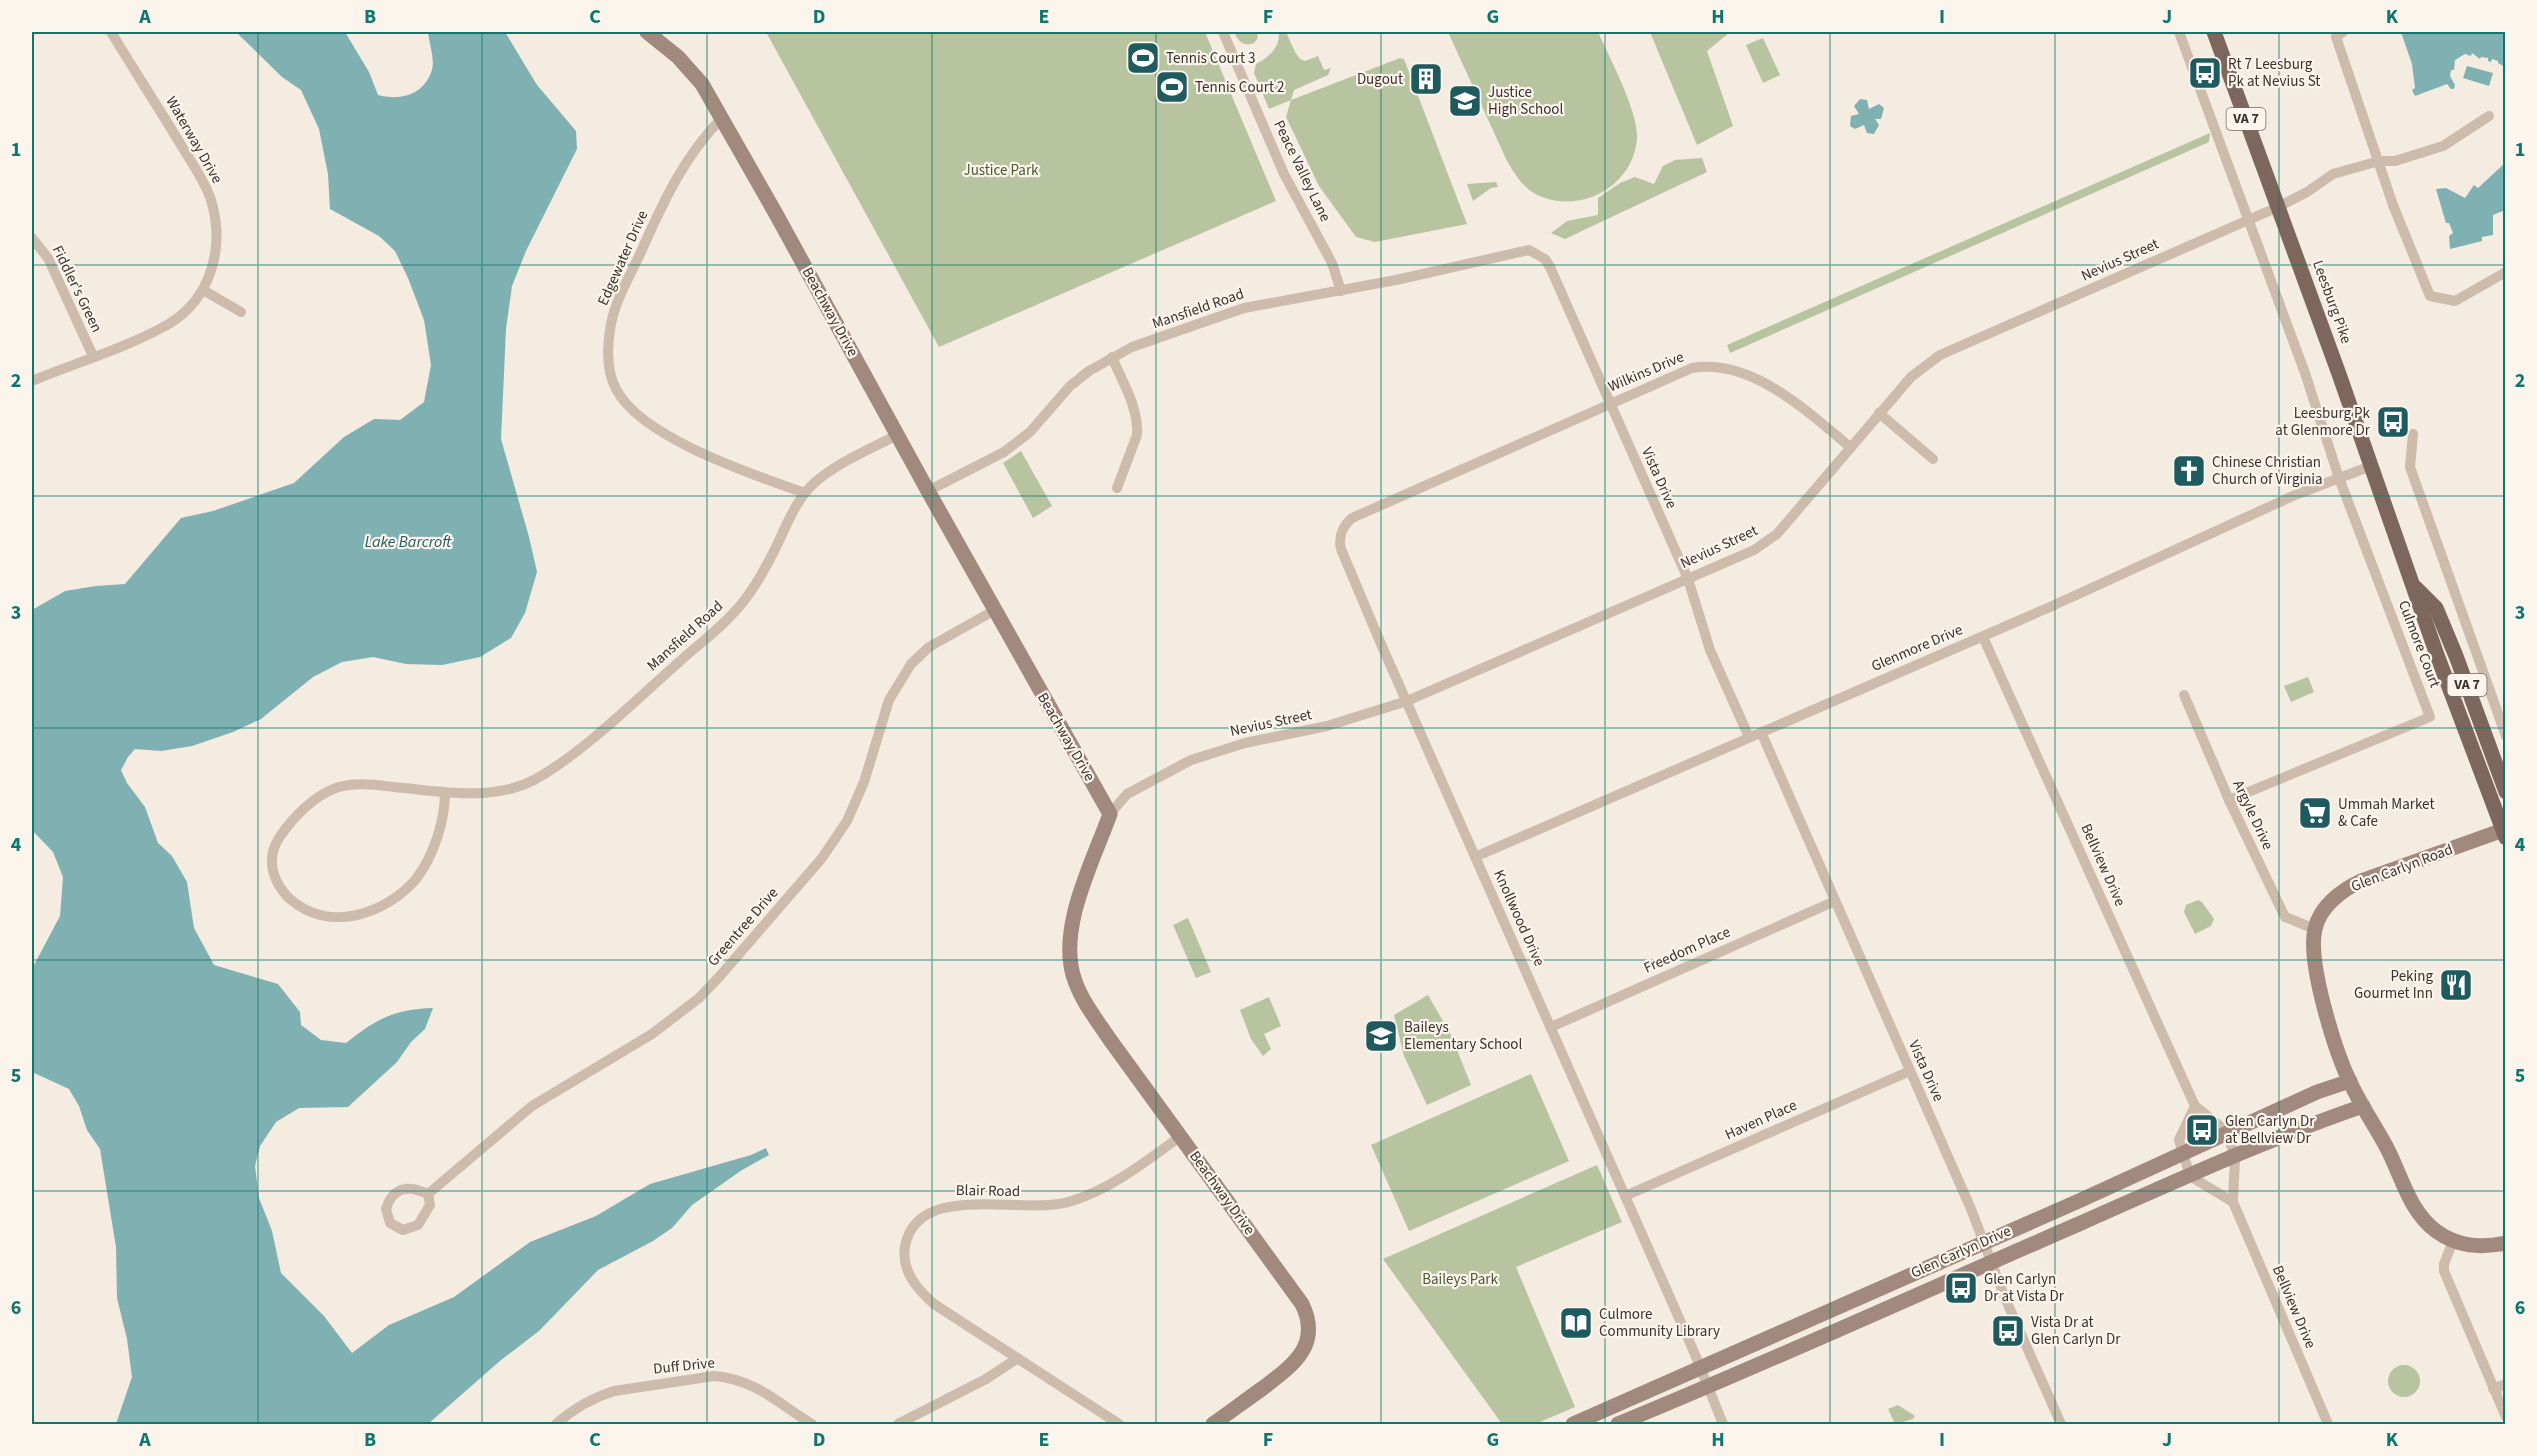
<svg xmlns="http://www.w3.org/2000/svg" width="2537" height="1456" viewBox="0 0 2537 1456" font-family="'Source Sans 3',sans-serif">
	<style>
		.green { fill: #b8c4a0 }
		.water { fill: #7fb0b2 }
		.lines { fill: none; stroke-linecap: round; stroke-linejoin: round }
		.street { stroke: #cdbbac; stroke-width: 10 }
		.secondary { stroke: #a18a7d; stroke-width: 15 }
		.primary { stroke: #7d675c; stroke-width: 15 }
		.grid { fill: none; stroke: #0f766e; stroke-width: 1.5; stroke-opacity: 0.55 }
		.labels { text-anchor: middle; dominant-baseline: central; stroke-width: 4.5; stroke-linejoin: round; paint-order: stroke }
		.shield { fill: #fbf5ee; stroke: #756b66; stroke-width: 1.5 }
		.shield-label { font-size: 14px; font-weight: bold; fill: #3b302b }
		.poi-label { font-size: 15px; fill: #3b302b; stroke: #fbf5ee; text-anchor: start }
		.street-label { font-size: 15px; fill: #3b302b; stroke: #fbf5ee }
		.park-label { font-size: 15px; fill: #4a5a2e; stroke: #fbf5ee }
		.water-label { font-size: 16px; font-style: italic; fill: #1f5a5e; stroke: #fbf5ee }
		.neatline { fill: none; stroke: #0f766e; stroke-width: 2 }
		.grid-label { font-size: 20px; text-anchor: middle; font-weight: bold; fill: #0f766e }
	</style>
	<rect width="100%" height="100%" fill="#f4ebe1"/>
	<!-- green -->
	<g class="green">
		<polygon points="766,32 1205,32 1276,201 939,347"/>
		<path d="M1234 32H1258L1257 39 1254 43C1243 47 1238 41 1234 32Z"/>
		<path d="M1279 32H1286L1295 52 1300 59 1305 61 1318 56 1324 70 1331 68 1328 75 1294 90 1291 100 1400 58 1404 59 1467 224 1375 242 1356 237 1319 186 1286 117 1291 100 1269 109 1254 73 1256 64C1269 57 1280 48 1279 32Z"/>
		<path d="M1448 32H1598C1609 57 1639 112 1637 139 1633 185 1584 213 1542 197 1525 191 1516 176 1507 161Z"/>
		<polygon points="1650,32 1730,32 1707,51 1733,126 1697,145"/>
		<polygon points="1763,38 1780,75 1763,83 1746,45"/>
		<polygon points="2210,133 2209,142 1730,353 1727,345"/>
		<polygon points="1702,158 1707,172 1565,239 1551,233 1567,221 1598,215 1598,198 1620,183 1635,177 1654,184 1663,166 1675,160"/>
		<polygon points="1496,182 1498,187 1491,188 1473,201 1467,184"/>
		<polygon points="1021,451 1052,506 1033,518 1003,463"/>
		<polygon points="2308,677 2314,692 2291,702 2284,686"/>
		<polygon points="2198,900 2202,902 2214,919 2211,926 2195,934 2184,912 2186,905"/>
		<polygon points="1188,918 1211,972 1196,978 1173,925"/>
		<polygon points="1428,995 1451,1035 1471,1085 1427,1105 1404,1056 1394,1015"/>
		<polygon points="1269,997 1281,1026 1264,1034 1271,1049 1263,1056 1251,1039 1240,1010"/>
		<polygon points="1531,1074 1569,1161 1409,1231 1371,1145"/>
		<polygon points="1597,1165 1622,1222 1516,1267 1575,1407 1535,1424 1502,1424 1383,1259"/>
		<circle cx="2404" cy="1381" r="16"/>
		<polygon points="1898,1405 1915,1416 1913,1419 1895,1424 1888,1409"/>
	</g>
	<!-- water -->
	<g class="water">
		<path d="M236 32H345L369 72 378 95C401 101 424 95 432 70 435 60 429 42 428 32H505L537 85 576 131 577 149 526 251 512 286 506 329 501 439 529 537 537 572 525 613 511 638 480 657 442 665 406 664 373 657 342 662 313 677 261 719 233 732 192 746 161 751 135 749 128 757 121 770 127 783 145 807 158 843 172 856 187 882 194 928 214 965 278 984 300 1012 301 1025 321 1040 346 1043C376 1019 395 1009 433 1008L425 1029 411 1042 397 1062 348 1107 299 1108 276 1122 260 1146 255 1166 259 1198 272 1231 281 1273 324 1316 352 1353 389 1325 454 1297 530 1242 596 1216 650 1184 751 1155 766 1148 769 1155 742 1170 692 1205 672 1228 653 1241 598 1270 539 1331 501 1360 428 1424H116L132 1377 127 1339 117 1298 116 1247 100 1149 87 1130 79 1106 69 1089 32 1072V969L60 916 63 877 53 852 32 830V610L65 591 96 586 125 584 181 518 213 511 294 483 344 437 374 419 400 420 424 402 431 365 424 320 408 278 395 251 379 236 330 209 328 174 319 129 301 90 282 77Z"/>
		<polygon points="2401,32 2505,32 2505,67 2498,63 2498,61 2492,59 2491,62 2488,61 2488,58 2481,57 2480,59 2472,53 2471,56 2465,54 2455,60 2454,70 2451,70 2450,76 2455,85 2454,89 2451,89 2447,84 2415,96 2412,90 2415,88 2412,64"/>
		<polygon points="2467,66 2493,73 2489,86 2463,78"/>
		<polygon points="1860,99 1867,100 1869,109 1879,104 1884,108 1881,119 1875,119 1879,125 1874,134 1867,133 1864,125 1855,129 1850,126 1851,116 1859,114 1854,106"/>
		<polygon points="2505,163 2505,210 2493,215 2493,235 2482,237 2482,241 2450,249 2449,236 2453,233 2449,223 2446,223 2436,189 2446,188 2465,198 2474,185 2478,188"/>
	</g>
	<g class="lines">
		<!-- street -->
		<g class="street">
			<polyline points="1223,32 1284,174 1332,263 1341,291"/>
			<polyline points="2179,32 2305,373 2339,478 2430,717 2229,800"/>
			<polyline points="2343,32 2336,37 2393,205 2430,296 2455,301 2506,272"/>
			<path d="M722 118C683 157 662 205 640 254 629 278 613 304 610 330 607 349 607 372 616 389 641 438 754 475 805 493"/>
			<polyline points="32,238 48,258 93,356"/>
			<polyline points="203,290 241,312"/>
			<path d="M1112 357C1122 381 1139 408 1137 435L1117 488"/>
			<path d="M32 381C75 363 126 348 167 325 212 299 226 245 210 197 203 178 191 162 181 145 158 107 134 70 111 32"/>
			<polyline points="1879,413 1933,459"/>
			<polyline points="2413,434 2410,467 2506,736"/>
			<polyline points="928,491 1004,452 1030,432 1070,386 1089,371 1132,347 1244,308 1396,280 1529,250 1545,259 1550,267 1688,579 1710,650 1749,737"/>
			<polyline points="1983,637 2195,1106 2227,1132 2235,1158 2233,1202 2328,1424"/>
			<polyline points="2184,695 2229,800 2285,917 2315,929"/>
			<polyline points="1761,732 1971,1209 2005,1298 2061,1424"/>
			<path d="M445 792C445 820 434 856 416 879 385 915 329 933 290 899 280 890 271 874 272 860 272 845 282 833 291 822 304 807 320 793 339 787 357 782 376 785 394 787 440 791 491 802 534 780 583 753 636 700 679 662 700 643 725 625 743 602 755 587 765 569 774 551 784 532 791 510 805 493 824 468 869 450 897 435"/>
			<polyline points="1110,814 1127,794 1191,760 1245,743 1327,726 1407,701 1754,550 1777,534 1911,377 1940,355 2278,207 2307,192 2333,174 2379,161 2395,161 2443,146 2489,116"/>
			<polyline points="1475,857 2050,607 2295,495 2371,466"/>
			<polyline points="1551,1027 1835,901"/>
			<polyline points="2195,1106 2179,1140 2190,1176 2233,1202"/>
			<path d="M428 1194 430 1205 418 1225 403 1230 390 1223 386 1209C393 1186 409 1185 428 1194L532 1106 652 1034 699 998 720 976 822 858 847 821 864 782 889 700 911 664 929 647 995 610"/>
			<polyline points="1625,1196 1910,1071"/>
			<polyline points="2453,1241 2444,1264 2444,1271 2506,1417"/>
			<polyline points="2493,1389 2506,1384"/>
			<path d="M556 1424C573 1409 592 1398 614 1391L714 1376C755 1379 779 1404 812 1424"/>
			<polyline points="898,1424 986,1379 1018,1358"/>
			<path d="M1119 1424 934 1304C917 1289 901 1271 905 1246 918 1179 1024 1217 1072 1201 1113 1188 1146 1161 1181 1136"/>
			<path d="M1723 1424 1694 1352 1381 644 1341 549C1338 536 1342 527 1352 518L1692 368C1752 358 1808 412 1850 447"/>
		</g>
		<!-- secondary -->
		<g class="secondary">
			<path d="M647 32 678 57 702 84 776 214 928 491 1110 814C1093 862 1056 930 1075 981 1082 1001 1096 1019 1108 1037L1302 1304C1322 1345 1293 1365 1263 1388 1246 1400 1230 1412 1213 1424"/>
			<path d="M2506 829 2361 881C2342 890 2320 906 2315 929 2307 962 2335 1051 2350 1082 2361 1106 2376 1127 2388 1150 2402 1178 2410 1212 2436 1231 2458 1247 2480 1248 2506 1243"/>
			<polyline points="1573,1424 2081,1200 2317,1092 2350,1081"/>
			<path d="M1618 1424C1774 1360 1927 1290 2081 1223 2174 1182 2267 1139 2363 1106"/>
		</g>
		<!-- primary -->
		<g class="primary">
			<polyline points="2214,32 2339,374 2437,655 2506,838"/>
			<polyline points="2416,588 2436,608 2456,656 2506,792"/>
		</g>
	</g>
	<!-- grid -->
	<path class="grid" d="M258 32V1424M482 32V1424M707 32V1424M932 32V1424M1156 32V1424M1381 32V1424M1605 32V1424M1830 32V1424M2055 32V1424M2279 32V1424M32 265H2506M32 496H2506M32 728H2506M32 960H2506M32 1191H2506"/>
	<!-- icons -->
	<defs>
		<symbol id="stadium-square" viewBox="-11 -11 22 22"><rect x="-9" y="-9" width="18" height="18" rx="4" fill="#1f5a5e" stroke="#fbf5ee"/><path d="M0-5a6.5 5 0 1 0 0 10a6.5 5 0 1 0 0-10ZM-3.5-1.8h7v3.6h-7Z" fill="#fff"/></symbol>
		<symbol id="bus-square" viewBox="-11 -11 22 22"><rect x="-9" y="-9" width="18" height="18" rx="4" fill="#1f5a5e" stroke="#fbf5ee"/><path d="M-5-6H5V4H4V6H2V4H-2V6H-4V4H-5ZM-3.5-4V0h7V-4ZM-3.5 1.2v1.5H-2V1.2ZM2 1.2v1.5H3.5V1.2Z" fill="#fff"/></symbol>
		<symbol id="building-square" viewBox="-11 -11 22 22"><rect x="-9" y="-9" width="18" height="18" rx="4" fill="#1f5a5e" stroke="#fbf5ee"/><path d="M-4-6H4V6H1V3H-1V6H-4ZM-2.5-4.3h1.7v1.8h-1.7ZM.8-4.3h1.7v1.8H.8ZM-2.5-1h1.7V.8h-1.7ZM.8-1h1.7V.8H.8Z" fill="#fff"/></symbol>
		<symbol id="school-square" viewBox="-11 -11 22 22"><rect x="-9" y="-9" width="18" height="18" rx="4" fill="#1f5a5e" stroke="#fbf5ee"/><path d="M0-5L7-2L0 1L-7-2ZM-4 1L0 2.5L4 1V4Q0 6-4 4Z" fill="#fff"/></symbol>
		<symbol id="church-square" viewBox="-11 -11 22 22"><rect x="-9" y="-9" width="18" height="18" rx="4" fill="#1f5a5e" stroke="#fbf5ee"/><path d="M-1.2-6h2.4v3.5h3.3v2.4h-3.3V6h-2.4V-.1h-3.3v-2.4h3.3Z" fill="#fff"/></symbol>
		<symbol id="supermarket-square" viewBox="-11 -11 22 22"><rect x="-9" y="-9" width="18" height="18" rx="4" fill="#1f5a5e" stroke="#fbf5ee"/><path d="M-6-5.5h2.5l.6 2H6L4.5 2H-2.5L-4.4-4H-6ZM-1.5 3.2a1.3 1.3 0 1 0 .1 0ZM3 3.2a1.3 1.3 0 1 0 .1 0Z" fill="#fff"/></symbol>
		<symbol id="restaurant-square" viewBox="-11 -11 22 22"><rect x="-9" y="-9" width="18" height="18" rx="4" fill="#1f5a5e" stroke="#fbf5ee"/><path d="M-5-6h1v4h1v-4h1v4h1v-4h1v5L-1.5 .5V6h-2V.5L-5-1ZM5-6V6H3V1.5H1.5Q1.5-4 5-6Z" fill="#fff"/></symbol>
		<symbol id="library-square" viewBox="-11 -11 22 22"><rect x="-9" y="-9" width="18" height="18" rx="4" fill="#1f5a5e" stroke="#fbf5ee"/><path d="M-6-4Q-3-5.5-.7-3.5V5Q-3 3-6 4ZM6-4Q3-5.5 .7-3.5V5Q3 3 6 4Z" fill="#fff"/></symbol>
	</defs>
	<g fill-rule="evenodd">
		<use href="#stadium-square" x="1124" y="39" width="38" height="38"/>
		<use href="#bus-square" x="2186" y="54" width="38" height="38"/>
		<use href="#building-square" x="1407" y="60" width="38" height="38"/>
		<use href="#stadium-square" x="1153" y="68" width="38" height="38"/>
		<use href="#school-square" x="1446" y="82" width="38" height="38"/>
		<use href="#bus-square" x="2374" y="403" width="38" height="38"/>
		<use href="#church-square" x="2170" y="452" width="38" height="38"/>
		<use href="#supermarket-square" x="2296" y="794" width="38" height="38"/>
		<use href="#restaurant-square" x="2437" y="966" width="38" height="38"/>
		<use href="#school-square" x="1362" y="1017" width="38" height="38"/>
		<use href="#bus-square" x="2183" y="1111" width="38" height="38"/>
		<use href="#bus-square" x="1942" y="1269" width="38" height="38"/>
		<use href="#library-square" x="1557" y="1304" width="38" height="38"/>
		<use href="#bus-square" x="1989" y="1312" width="38" height="38"/>
	</g>
	<g class="labels">
		<!-- shield labels -->
		<g class="shield">
			<rect x="2226.5" y="108" width="39" height="22" rx="4.5"/>
			<rect x="2447.5" y="674" width="39" height="22" rx="4.5"/>
		</g>
		<g class="shield-label">
			<text x="2246" y="119">VA 7</text>
			<text x="2467" y="685">VA 7</text>
		</g>
		<!-- poi labels -->
		<g class="poi-label">
			<text x="1166" y="58">Tennis Court 3</text>
			<text x="2228" y="64">Rt 7 Leesburg<tspan x="2228" dy="17">Pk at Nevius St</tspan></text>
			<text x="1403" y="79" text-anchor="end">Dugout</text>
			<text x="1195" y="87">Tennis Court 2</text>
			<text x="1488" y="92">Justice<tspan x="1488" dy="17">High School</tspan></text>
			<text x="2370" y="413" text-anchor="end">Leesburg Pk<tspan x="2370" dy="17">at Glenmore Dr</tspan></text>
			<text x="2212" y="462">Chinese Christian<tspan x="2212" dy="17">Church of Virginia</tspan></text>
			<text x="2338" y="804">Ummah Market<tspan x="2338" dy="17">&amp; Cafe</tspan></text>
			<text x="2433" y="976" text-anchor="end">Peking<tspan x="2433" dy="17">Gourmet Inn</tspan></text>
			<text x="1404" y="1027">Baileys<tspan x="1404" dy="17">Elementary School</tspan></text>
			<text x="2225" y="1121">Glen Carlyn Dr<tspan x="2225" dy="17">at Bellview Dr</tspan></text>
			<text x="1984" y="1279">Glen Carlyn<tspan x="1984" dy="17">Dr at Vista Dr</tspan></text>
			<text x="1599" y="1314">Culmore<tspan x="1599" dy="17">Community Library</tspan></text>
			<text x="2031" y="1322">Vista Dr at<tspan x="2031" dy="17">Glen Carlyn Dr</tspan></text>
		</g>
		<!-- street labels -->
		<g class="street-label">
			<text transform="translate(194 140) rotate(60)">Waterway Drive</text>
			<text transform="translate(1302 171) rotate(64)">Peace Valley Lane</text>
			<text transform="translate(623 258) rotate(-66)">Edgewater Drive</text>
			<text transform="translate(2120 260) rotate(-24)">Nevius Street</text>
			<text transform="translate(77 289) rotate(64)">Fiddler's Green</text>
			<text transform="translate(2332 302) rotate(70)">Leesburg Pike</text>
			<text transform="translate(1198 309) rotate(-19)">Mansfield Road</text>
			<text transform="translate(830 312) rotate(61)">Beachway Drive</text>
			<text transform="translate(1646 372) rotate(-23)">Wilkins Drive</text>
			<text transform="translate(1659 478) rotate(66)">Vista Drive</text>
			<text transform="translate(1719 547) rotate(-25)">Nevius Street</text>
			<text transform="translate(685 636) rotate(-42)">Mansfield Road</text>
			<text transform="translate(2419 644) rotate(69)">Culmore Court</text>
			<text transform="translate(1917 648) rotate(-23)">Glenmore Drive</text>
			<text transform="translate(1271 723) rotate(-12)">Nevius Street</text>
			<text transform="translate(1066 737) rotate(60)">Beachway Drive</text>
			<text transform="translate(2253 815) rotate(65)">Argyle Drive</text>
			<text transform="translate(2103 865) rotate(66)">Bellview Drive</text>
			<text transform="translate(2402 868) rotate(-21)">Glen Carlyn Road</text>
			<text transform="translate(1519 918) rotate(66)">Knollwood Drive</text>
			<text transform="translate(743 927) rotate(-49)">Greentree Drive</text>
			<text transform="translate(1687 950) rotate(-24)">Freedom Place</text>
			<text transform="translate(1926 1071) rotate(66)">Vista Drive</text>
			<text transform="translate(1761 1120) rotate(-24)">Haven Place</text>
			<text transform="translate(988 1191) rotate(1)">Blair Road</text>
			<text transform="translate(1222 1193) rotate(54)">Beachway Drive</text>
			<text transform="translate(1961 1252) rotate(-24)">Glen Carlyn Drive</text>
			<text transform="translate(2294 1307) rotate(67)">Bellview Drive</text>
			<text transform="translate(684 1366) rotate(-6)">Duff Drive</text>
		</g>
		<!-- park labels -->
		<g class="park-label">
			<text x="1001" y="170">Justice Park</text>
			<text x="1460" y="1279">Baileys Park</text>
		</g>
		<!-- water labels -->
		<g class="water-label">
			<text x="408" y="542">Lake Barcroft</text>
		</g>
	</g>
	<!-- border -->
	<rect width="2537" height="1456" fill="none" stroke="#fbf5ee" stroke-width="66"/>
	<rect x="33" y="33" width="2471" height="1390" class="neatline"/>
	<g class="grid-label">
		<text x="145" y="23">A</text>
		<text x="370" y="23">B</text>
		<text x="595" y="23">C</text>
		<text x="819" y="23">D</text>
		<text x="1044" y="23">E</text>
		<text x="1268" y="23">F</text>
		<text x="1493" y="23">G</text>
		<text x="1718" y="23">H</text>
		<text x="1942" y="23">I</text>
		<text x="2167" y="23">J</text>
		<text x="2392" y="23">K</text>
		<text x="16" y="156">1</text>
		<text x="2520" y="156">1</text>
		<text x="16" y="387">2</text>
		<text x="2520" y="387">2</text>
		<text x="16" y="619">3</text>
		<text x="2520" y="619">3</text>
		<text x="16" y="851">4</text>
		<text x="2520" y="851">4</text>
		<text x="16" y="1082">5</text>
		<text x="2520" y="1082">5</text>
		<text x="16" y="1314">6</text>
		<text x="2520" y="1314">6</text>
		<text x="145" y="1446">A</text>
		<text x="370" y="1446">B</text>
		<text x="595" y="1446">C</text>
		<text x="819" y="1446">D</text>
		<text x="1044" y="1446">E</text>
		<text x="1268" y="1446">F</text>
		<text x="1493" y="1446">G</text>
		<text x="1718" y="1446">H</text>
		<text x="1942" y="1446">I</text>
		<text x="2167" y="1446">J</text>
		<text x="2392" y="1446">K</text>
	</g>
</svg>
